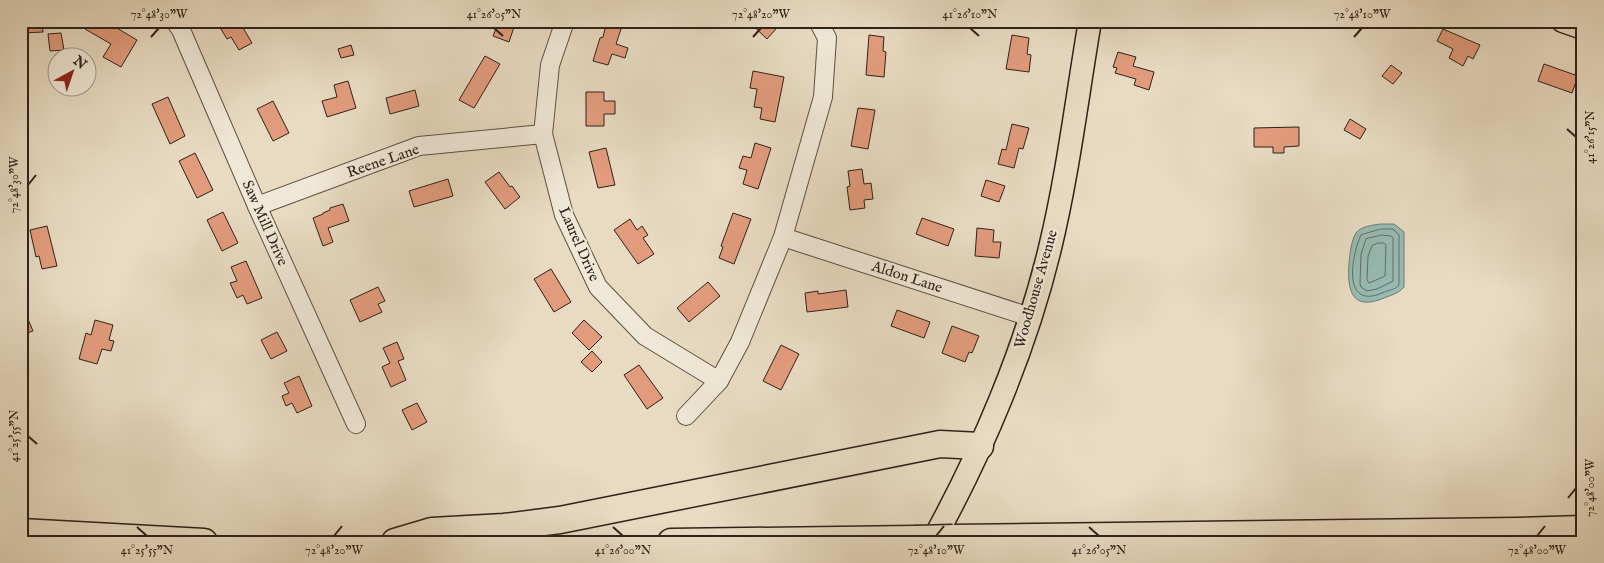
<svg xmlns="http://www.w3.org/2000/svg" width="1604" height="563" viewBox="0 0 1604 563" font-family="'IM FELL English',serif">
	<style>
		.water { fill: #97bbb4; stroke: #6d7d76 }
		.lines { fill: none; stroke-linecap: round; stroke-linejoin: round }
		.shore { stroke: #626e66; stroke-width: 1 }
		.building { fill: #e29c7d; stroke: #2e2119 }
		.minor-casing { stroke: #5c5043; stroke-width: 20 }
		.major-casing { stroke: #2e2119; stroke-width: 25 }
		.highway-casing { stroke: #2e2119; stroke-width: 29 }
		.minor { stroke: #f0e8d7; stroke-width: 18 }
		.major { stroke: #e8dbc2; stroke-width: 22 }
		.highway { stroke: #e8dbc2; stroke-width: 26 }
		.highway-bridge-casing { stroke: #2e2119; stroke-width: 29; stroke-linecap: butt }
		.highway-bridge { stroke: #e8dbc2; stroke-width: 26 }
		.ticks { fill: none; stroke: #2e2119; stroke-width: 2 }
		.labels { text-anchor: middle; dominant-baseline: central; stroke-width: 4.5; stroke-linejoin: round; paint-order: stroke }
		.street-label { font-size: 15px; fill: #2e2119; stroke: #f0e8d7 }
		.neatline { fill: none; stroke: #2e2119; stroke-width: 2 }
		.ticks-label { font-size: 12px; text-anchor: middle; fill: #2e2119 }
	</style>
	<rect width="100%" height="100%" fill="#e8dbc2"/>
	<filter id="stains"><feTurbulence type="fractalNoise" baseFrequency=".004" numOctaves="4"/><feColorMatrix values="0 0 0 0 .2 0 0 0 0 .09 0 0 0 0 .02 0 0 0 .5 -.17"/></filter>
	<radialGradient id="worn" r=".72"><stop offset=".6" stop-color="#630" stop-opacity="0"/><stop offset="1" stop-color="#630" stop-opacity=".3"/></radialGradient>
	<!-- water -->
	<path class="water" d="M1381 224H1394L1404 232V287C1398 294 1391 295 1384 298 1351 312 1347 289 1349 263 1350 254 1351 241 1356 233 1361 226 1374 225 1381 224Z"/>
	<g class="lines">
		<!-- shore -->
		<g class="shore">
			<path d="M1381 229H1393L1399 235V285C1395 290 1388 290 1382 293 1342 310 1351 256 1361 235Z"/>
			<polygon points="1382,235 1391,236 1393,238 1393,281 1377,289 1367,291 1361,287 1360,284 1361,254 1366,239"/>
			<polygon points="1378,243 1384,243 1386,245 1385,276 1369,283 1367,280 1368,256 1372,246"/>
		</g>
	</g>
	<!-- building -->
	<g class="building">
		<polygon points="21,21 42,21 43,32 21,33"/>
		<polygon points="90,21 105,21 137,40 121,67 103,57 111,44 85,29"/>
		<polygon points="216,21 239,21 252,43 239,50 231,37 227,39"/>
		<polygon points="499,21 516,21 509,42 493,36"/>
		<polygon points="748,21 783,21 767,39"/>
		<polygon points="606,25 621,29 616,44 628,48 625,58 612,54 608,65 593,61 600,38 603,37"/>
		<polygon points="1443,29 1480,45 1473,59 1468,56 1463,66 1449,58 1453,49 1437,41"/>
		<polygon points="61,33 64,50 50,51 48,34"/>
		<polygon points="869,35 884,37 883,51 886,52 884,77 866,75"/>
		<polygon points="1012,35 1029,38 1027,54 1031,55 1029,72 1006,69"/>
		<polygon points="351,45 354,55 341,58 338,49"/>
		<polygon points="1118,52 1136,57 1133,66 1154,72 1149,90 1134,85 1136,79 1115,73 1117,68 1113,67"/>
		<polygon points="485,56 500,64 474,108 459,100"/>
		<polygon points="1544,64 1578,76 1572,93 1538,81"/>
		<polygon points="1391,65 1402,73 1393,84 1382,76"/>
		<polygon points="753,71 784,77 775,122 760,119 762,108 754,107 757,89 750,88"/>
		<polygon points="348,81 356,108 327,117 322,101 337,97 334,85"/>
		<polygon points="415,90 419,106 390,114 386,98"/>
		<polygon points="586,92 604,92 604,101 615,101 615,114 604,114 604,126 586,126"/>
		<polygon points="168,97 185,136 170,144 152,104"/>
		<polygon points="273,101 289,133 273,141 257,109"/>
		<polygon points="858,108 875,110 868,149 851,146"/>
		<polygon points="1350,119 1366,129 1360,139 1344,130"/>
		<polygon points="1012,124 1029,128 1023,149 1019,148 1014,168 998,164 1002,149 1006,150"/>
		<polygon points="1299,127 1299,146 1284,147 1284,153 1273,153 1273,147 1254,147 1254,128"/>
		<polygon points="755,143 771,148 758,189 743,184 747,170 739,168 743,156 751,158"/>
		<polygon points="606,148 615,185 598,188 589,152"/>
		<polygon points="195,153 213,190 197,198 179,161"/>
		<polygon points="862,169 864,184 871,183 873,199 864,200 865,208 850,210 847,187 850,186 848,171"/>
		<polygon points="499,172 510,187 512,186 520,197 505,209 485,182"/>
		<polygon points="448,179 453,196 414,207 409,191"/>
		<polygon points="986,180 1005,186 999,202 981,196"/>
		<polygon points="343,204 349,221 328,228 333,242 323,246 313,218 323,214 323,213 330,210 330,208"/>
		<polygon points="223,212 238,243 222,251 207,220"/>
		<polygon points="733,213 751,219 734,264 719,258 723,247 721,246"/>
		<polygon points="922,218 954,229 948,246 916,234"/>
		<polygon points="630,219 637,230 642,226 648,235 643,238 654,254 638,264 614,230"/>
		<polygon points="47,226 57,266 42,269 39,256 36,257 30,230"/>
		<polygon points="977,228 994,230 993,242 1001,242 999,258 975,256"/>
		<polygon points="246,261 262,298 247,304 243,295 237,298 230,283 237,281 231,267"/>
		<polygon points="551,269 571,302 554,312 534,279"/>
		<polygon points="708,282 720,296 689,322 677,308"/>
		<polygon points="378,287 385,301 378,304 382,312 360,322 350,300"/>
		<polygon points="846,290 848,307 807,312 805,293 818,291 818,294"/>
		<polygon points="21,303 33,331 21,335"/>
		<polygon points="897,310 930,322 924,338 891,326"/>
		<polygon points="95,320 113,325 109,340 114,341 111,351 102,349 97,364 79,359 86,333 91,335"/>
		<polygon points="584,320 602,337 589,350 572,333"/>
		<polygon points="952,326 979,336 972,353 969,352 965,362 942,353"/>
		<polygon points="277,332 287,351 271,359 261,340"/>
		<polygon points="397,342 404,359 398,361 406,380 391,387 382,367 390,363 383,348"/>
		<polygon points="781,345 799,354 781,390 763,381"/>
		<polygon points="592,351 602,362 592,372 581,362"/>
		<polygon points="639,365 663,398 647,409 624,375"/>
		<polygon points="299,376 312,406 297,413 292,403 286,406 282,396 289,393 284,383"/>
		<polygon points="417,403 427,422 412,430 402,410"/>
	</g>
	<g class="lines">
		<defs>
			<g id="minor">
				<polyline points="175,21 181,30 257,206 356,424"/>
				<polyline points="565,21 550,65 543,134 564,215 598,287 645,336 719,381"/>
				<polyline points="257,206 419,146 543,134"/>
				<polyline points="783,237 1030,317"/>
				<polyline points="686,416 719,381 740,342 783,237 823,97 827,38 818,21"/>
			</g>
			<g id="major">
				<polyline points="1563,21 1583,28"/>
				<path d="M932 542C982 452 1026 348 1050 248 1068 174 1077 97 1090 21"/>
			</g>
			<g id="highway">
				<polyline points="21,532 204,542"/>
				<polyline points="953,538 1518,531 1583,529"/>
				<polyline points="395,542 432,531 504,527 560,520 940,444 980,446"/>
				<polyline points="671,542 916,539"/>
			</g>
		</defs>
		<!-- minor casing -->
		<use href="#minor" class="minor-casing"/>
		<!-- major casing -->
		<use href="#major" class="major-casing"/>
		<!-- highway casing -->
		<use href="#highway" class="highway-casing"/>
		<!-- minor -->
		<use href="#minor" class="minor"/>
		<!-- major -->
		<use href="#major" class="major"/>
		<!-- highway -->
		<use href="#highway" class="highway"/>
		<defs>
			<polyline id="highway-bridge" points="916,539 953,538"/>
		</defs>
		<!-- highway-bridge casing -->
		<use href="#highway-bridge" class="highway-bridge-casing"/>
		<!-- highway-bridge -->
		<use href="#highway-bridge" class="highway-bridge"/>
	</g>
	<!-- ticks -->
	<path class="ticks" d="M494 28 503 36M970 28 979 36M151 37 159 28M753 37 761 28M1354 37 1362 28M1567 129 1576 137M28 185 36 175M28 436 37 444M1568 498 1576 488M137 527 147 536M613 527 623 536M1089 527 1099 536M334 536 342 526M936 536 944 526M1537 536 1545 526"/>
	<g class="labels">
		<!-- street labels -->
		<g class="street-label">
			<text transform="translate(383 161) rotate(-19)">Reene Lane</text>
			<text transform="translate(265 223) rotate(66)">Saw Mill Drive</text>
			<text transform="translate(579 244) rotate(66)">Laurel Drive</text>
			<text transform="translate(907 277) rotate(18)">Aldon Lane</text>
			<text transform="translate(1036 289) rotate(-74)">Woodhouse Avenue</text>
		</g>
	</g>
	<!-- margin -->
	<rect width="1604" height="563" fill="none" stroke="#e8dbc2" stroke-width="55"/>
	<!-- north arrow -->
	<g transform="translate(72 72) rotate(40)"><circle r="24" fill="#f0e8d7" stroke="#a2988b"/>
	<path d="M0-4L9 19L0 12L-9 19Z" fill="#8f2418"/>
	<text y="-8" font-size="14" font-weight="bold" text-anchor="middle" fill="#2e2119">N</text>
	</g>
	<rect x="28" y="28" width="1548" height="508" class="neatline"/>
	<g class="ticks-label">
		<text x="159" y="18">72°48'30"W</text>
		<text x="494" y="18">41°26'05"N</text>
		<text x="761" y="18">72°48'20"W</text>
		<text x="970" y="18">41°26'10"N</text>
		<text x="1362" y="18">72°48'10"W</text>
		<text transform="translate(1590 137) rotate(-90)" y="4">41°26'15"N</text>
		<text transform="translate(14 185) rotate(-90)" y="4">72°48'30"W</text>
		<text transform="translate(14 436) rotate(-90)" y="4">41°25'55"N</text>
		<text transform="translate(1590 488) rotate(-90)" y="4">72°48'00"W</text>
		<text x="147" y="554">41°25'55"N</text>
		<text x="334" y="554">72°48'20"W</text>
		<text x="623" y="554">41°26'00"N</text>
		<text x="936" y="554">72°48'10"W</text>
		<text x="1099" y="554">41°26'05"N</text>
		<text x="1537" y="554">72°48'00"W</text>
	</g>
	<rect width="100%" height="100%" filter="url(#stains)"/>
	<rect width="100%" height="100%" fill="url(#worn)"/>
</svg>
